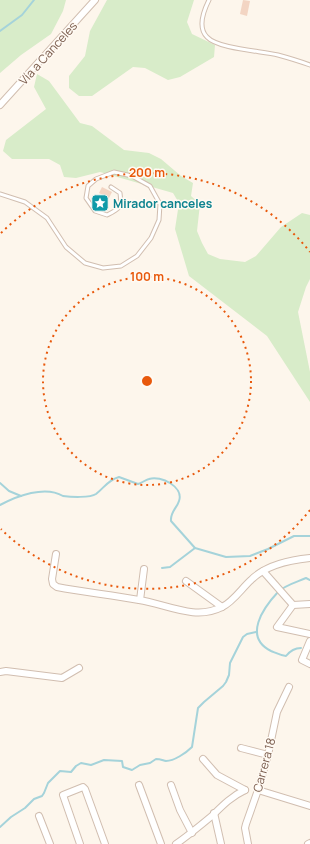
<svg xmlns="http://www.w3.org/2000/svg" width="310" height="844" viewBox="0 0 310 844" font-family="Manrope,sans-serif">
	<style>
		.green { fill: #d8ecc9 }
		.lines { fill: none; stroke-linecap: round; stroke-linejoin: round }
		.stream { stroke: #a5d3da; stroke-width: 2 }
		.building { fill: #f3d5c3 }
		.lane-casing { stroke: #d1beb0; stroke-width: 5 }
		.street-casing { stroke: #d1beb0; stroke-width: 8 }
		.lane { stroke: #fff; stroke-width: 3 }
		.street { stroke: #fff; stroke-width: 6 }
		.ring { fill: none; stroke: #e8590c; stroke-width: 2; stroke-dasharray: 2 4 }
		.labels { text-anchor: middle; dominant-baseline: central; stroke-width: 3; stroke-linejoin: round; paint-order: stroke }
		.street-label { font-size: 12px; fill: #7a5c4d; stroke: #fffaf3 }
		.culture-label { font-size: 12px; font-weight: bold; fill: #0d838f; stroke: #fffaf3; text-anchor: start }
		.centre { fill: #e8590c; stroke: #fffaf3; stroke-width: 2 }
		.ring-label { font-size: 12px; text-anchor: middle; font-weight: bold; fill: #e8590c; stroke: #fffaf3; stroke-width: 3; stroke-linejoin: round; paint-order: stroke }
	</style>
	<rect width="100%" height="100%" fill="#fdf6ec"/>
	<!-- green -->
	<g class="green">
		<polygon points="0,0 66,0 63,11 51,34 21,55 0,73"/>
		<polygon points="107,0 194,0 187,22 192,34 215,45 214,57 180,77 168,80 145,68 133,67 92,96 79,96 69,88 69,76 85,56 90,31"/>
		<polygon points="37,74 49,81 80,123 92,126 124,150 149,153 161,159 181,176 193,183 191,196 200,204 197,231 202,243 208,254 220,259 245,262 256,256 281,227 302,213 310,215 310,279 306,287 298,312 310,372 310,402 267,336 189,276 175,229 179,203 173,193 100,172 76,178 64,177 60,165 49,159 12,159 3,151 6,140 46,109 34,87"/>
	</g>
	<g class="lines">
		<!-- stream -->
		<g class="stream">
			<polyline points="0,31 22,15 34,0"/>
			<polyline points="0,483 9,491 21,496"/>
			<path d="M0 505C17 496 45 485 63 496 71 497 90 498 96 494 105 487 108 480 119 477L138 484C142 483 145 480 149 479 161 475 184 487 179 501 177 508 170 512 171 521L195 548 226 557 250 556 268 549 294 536H310"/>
			<polyline points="162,568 170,567 195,548"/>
			<path d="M301 648C294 648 290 651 286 656 280 655 276 653 271 651 243 637 263 608 278 592 285 585 297 582 306 578L310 580"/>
			<path d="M0 827 11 817 25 808 34 799 42 796 44 793 48 783 60 771 71 772 76 766 81 763 91 765 104 760 122 761 123 767 132 770 140 765 150 763 156 759C160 759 162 760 166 761 174 761 186 753 192 747L198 708 204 702 223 686 226 682 229 675 230 663 243 637 247 634 256 632"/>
		</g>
	</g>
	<!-- building -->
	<g class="building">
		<polygon points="243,0 250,1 247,16 240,14"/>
		<polygon points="102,187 112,192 109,198 99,193"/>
	</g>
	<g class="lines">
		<defs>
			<g id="lane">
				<path d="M209 0C204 10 197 27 207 37 218 49 262 51 278 55 289 58 299 61 310 65"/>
				<path d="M0 194 25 202 47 218 66 247 85 263 103 268 121 266 137 256 151 238 159 220 160 204 150 186 132 176 114 172 96 179 88 186 86 198 95 211 107 215C119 209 122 208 120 193L111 187"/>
			</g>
			<g id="street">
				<polyline points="0,105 95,0"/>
				<path d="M56 554 52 579 53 584 57 587C84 592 111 595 139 600 166 604 195 621 222 607 233 602 242 588 251 580 266 565 289 560 310 558"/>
				<polyline points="263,571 293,605"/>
				<polyline points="186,581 222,607"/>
				<polyline points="140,600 144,569"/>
				<polyline points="310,604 293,605 277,627 310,634"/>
				<polyline points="310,641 302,660 310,664"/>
				<polyline points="0,672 6,671 62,678 79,668"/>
				<polyline points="241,748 268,755"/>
				<polyline points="203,759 217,775 245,790"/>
				<polyline points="139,785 161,844"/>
				<polyline points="171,785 180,810 192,833"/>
				<polyline points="258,790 310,806"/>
				<polyline points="214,813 221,844"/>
				<polyline points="39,816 50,844"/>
				<polyline points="80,844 63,795 83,787 85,789 105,844"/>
				<path d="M176 844C189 835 201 825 213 815 223 805 232 796 245 790"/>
				<polyline points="248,844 245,828 246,824 258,790 268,755 277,712 289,687"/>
				<polyline points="308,844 310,843"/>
			</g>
		</defs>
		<!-- lane casing -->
		<use href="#lane" class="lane-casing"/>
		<!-- street casing -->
		<use href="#street" class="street-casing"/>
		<!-- lane -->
		<use href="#lane" class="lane"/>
		<!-- street -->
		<use href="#street" class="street"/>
	</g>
	<!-- distance rings -->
	<g class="ring">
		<circle cx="147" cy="381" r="104"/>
		<path d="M310 510A208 208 0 0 1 1 529M1 233A208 208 0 0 1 310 252"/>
	</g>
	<!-- icons -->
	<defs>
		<symbol id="sight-square" viewBox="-11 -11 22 22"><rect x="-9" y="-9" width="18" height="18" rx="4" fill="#0f9aa8" stroke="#fffaf3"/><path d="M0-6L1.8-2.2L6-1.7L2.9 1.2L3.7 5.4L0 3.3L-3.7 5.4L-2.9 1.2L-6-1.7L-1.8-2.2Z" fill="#fff"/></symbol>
	</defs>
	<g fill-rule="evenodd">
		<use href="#sight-square" x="90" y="193" width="20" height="20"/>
	</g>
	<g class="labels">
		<!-- street labels -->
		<g class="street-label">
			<text transform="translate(48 53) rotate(-48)">Vía a Canceles</text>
			<text transform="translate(264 765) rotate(-75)">Carrera 18</text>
		</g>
		<!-- culture labels -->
		<g class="culture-label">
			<text x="113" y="203">Mirador canceles</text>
		</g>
	</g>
	<circle cx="147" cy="381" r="6" class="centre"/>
	<g class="ring-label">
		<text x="147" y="177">200 m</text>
		<text x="147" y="281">100 m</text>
	</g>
</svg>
